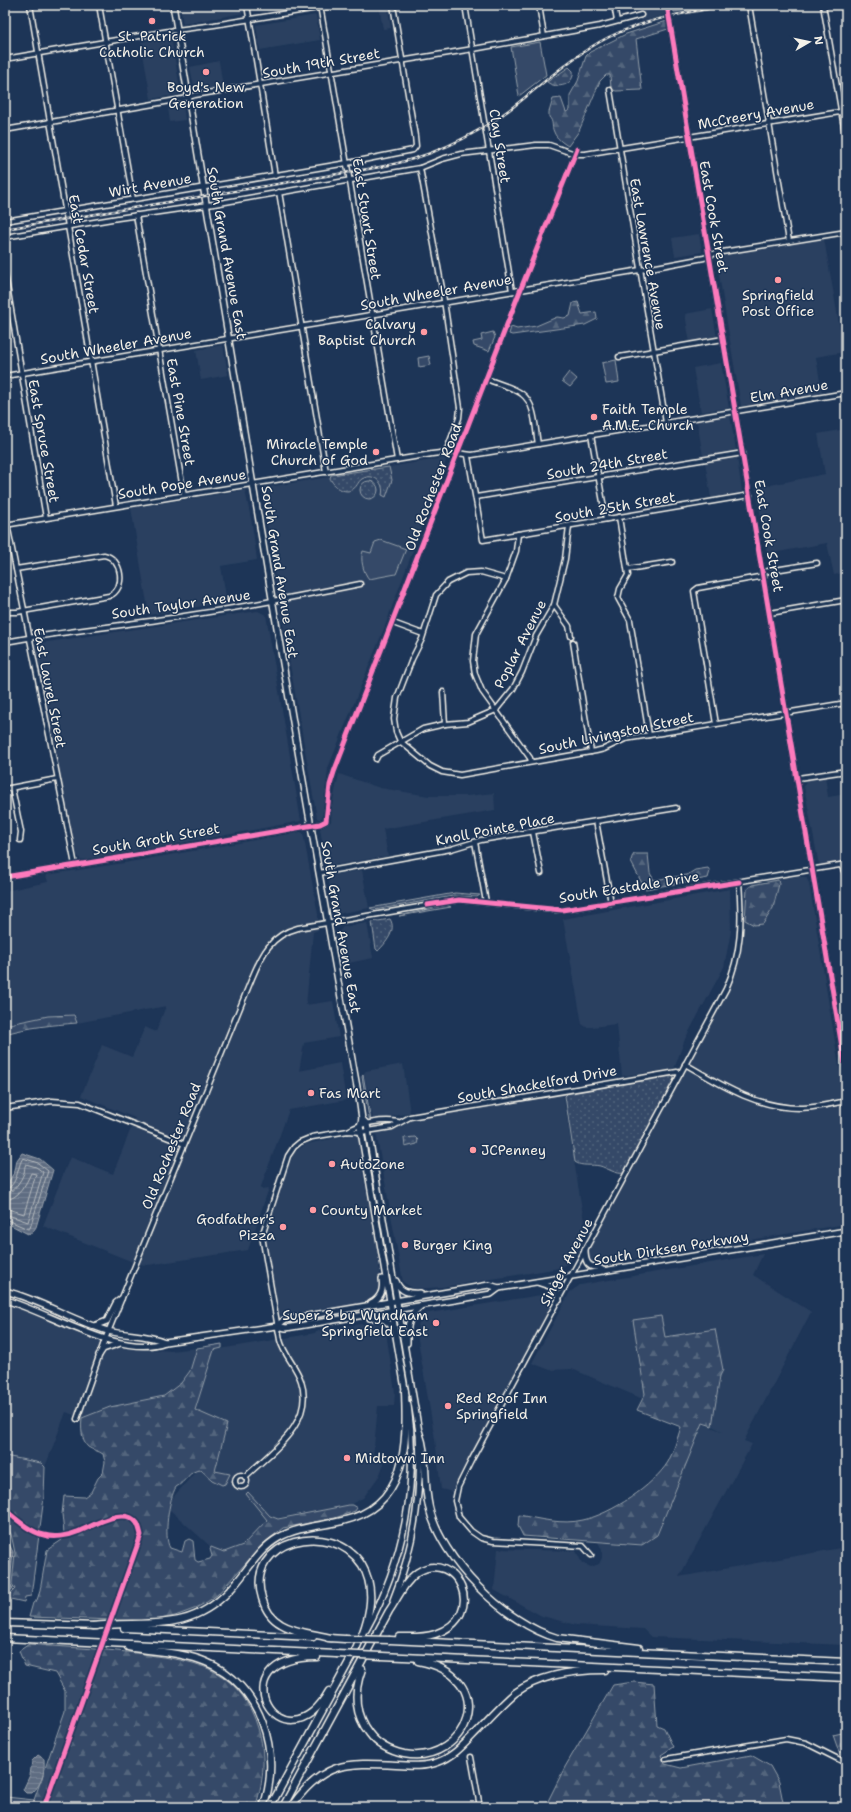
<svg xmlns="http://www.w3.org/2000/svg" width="851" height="1812" viewBox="0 0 851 1812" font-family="'Shantell Sans',sans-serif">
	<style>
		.built { fill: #2a4060 }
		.grass { fill: url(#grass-dots); stroke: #949ea8 }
		.forest { fill: url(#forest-firs); stroke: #949ea8 }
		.park { fill: #354a67; stroke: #949ea8 }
		.water { fill: url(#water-rules); stroke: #9aa2ab }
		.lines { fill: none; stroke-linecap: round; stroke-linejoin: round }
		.shore { stroke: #b8bcbf; stroke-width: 1 }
		.minor-casing { stroke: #f4f1e8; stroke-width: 7 }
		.major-casing { stroke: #f4f1e8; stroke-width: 8 }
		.highway-casing { stroke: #f4f1e8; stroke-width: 9 }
		.minor { stroke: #1d3557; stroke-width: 4 }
		.major { stroke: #1d3557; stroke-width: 5 }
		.highway { stroke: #1d3557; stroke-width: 6 }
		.rail-casing { stroke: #f4f1e8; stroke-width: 2.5 }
		.rail { stroke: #1d3557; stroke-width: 1; stroke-dasharray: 3; stroke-linecap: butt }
		.highway-bridge-casing { stroke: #f4f1e8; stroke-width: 9; stroke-linecap: butt }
		.highway-bridge { stroke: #1d3557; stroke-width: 6 }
		.cycleway-casing { stroke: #1d3557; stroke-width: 8 }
		.cycleway { stroke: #fd7abc; stroke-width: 5 }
		.poi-dot { fill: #ff9aa2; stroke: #1d3557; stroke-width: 1.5 }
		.labels { text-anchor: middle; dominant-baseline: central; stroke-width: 3; stroke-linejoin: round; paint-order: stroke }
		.poi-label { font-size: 14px; fill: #f4f1e8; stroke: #1d3557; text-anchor: start }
		.street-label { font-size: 14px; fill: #f4f1e8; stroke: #1d3557 }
	</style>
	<defs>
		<pattern id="grass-dots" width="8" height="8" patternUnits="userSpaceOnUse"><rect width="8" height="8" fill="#354a67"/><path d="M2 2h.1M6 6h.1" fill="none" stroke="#53657d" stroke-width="1.8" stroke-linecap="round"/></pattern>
		<pattern id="forest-firs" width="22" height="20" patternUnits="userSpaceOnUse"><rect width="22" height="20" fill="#354a67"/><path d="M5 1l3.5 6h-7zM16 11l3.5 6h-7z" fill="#53657d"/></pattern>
		<pattern id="water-rules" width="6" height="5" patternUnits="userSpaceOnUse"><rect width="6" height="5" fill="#5e6d82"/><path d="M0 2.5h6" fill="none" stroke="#768294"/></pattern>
	</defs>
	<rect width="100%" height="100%" fill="#1d3557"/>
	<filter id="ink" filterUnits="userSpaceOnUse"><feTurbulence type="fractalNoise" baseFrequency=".025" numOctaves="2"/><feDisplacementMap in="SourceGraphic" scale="8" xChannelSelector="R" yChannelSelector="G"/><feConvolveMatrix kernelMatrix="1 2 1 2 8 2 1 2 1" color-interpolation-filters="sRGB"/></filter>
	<g filter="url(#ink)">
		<!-- built -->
		<g class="built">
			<polygon points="180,5 241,5 243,13 183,24"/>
			<polygon points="379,5 387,5 391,28 383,29"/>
			<polygon points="638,5 663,5 665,15 641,22"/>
			<polygon points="316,15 320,40 260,50 256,25"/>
			<polygon points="171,37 181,94 151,99 141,42"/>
			<polygon points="219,61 223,87 195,91 190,67"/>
			<polygon points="183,105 185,120 170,122 168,108"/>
			<polygon points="699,234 702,252 675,256 672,238"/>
			<polygon points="824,239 844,352 816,357 822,393 741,406 716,257"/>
			<polygon points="712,309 717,338 690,343 685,314"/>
			<polygon points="223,345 228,375 201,380 196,350"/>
			<polygon points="721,363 729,408 701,412 693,368"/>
			<polygon points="730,416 736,450 703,456 697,421"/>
			<polygon points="846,429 846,572 834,575 827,543 767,554 756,488 825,474 818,434"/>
			<polygon points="737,457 742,492 711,498 705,462"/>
			<polygon points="444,458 446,461 385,626 328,768 323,816 320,819 317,818 275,579 262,488"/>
			<polygon points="245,490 252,524 257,560 221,566 227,602 149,615 131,508"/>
			<polygon points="258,611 266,615 301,821 82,862 75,851 44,701 34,644"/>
			<polygon points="339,774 380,788 429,796 467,796 494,793 495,810 383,829 388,856 330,866 326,865 320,829 331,822 332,805"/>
			<polygon points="825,776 828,797 846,794 846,862 824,865 819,863 818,860 804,786 807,780"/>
			<polygon points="301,832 303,833 318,914 318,930 313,932 306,1005 333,1001 339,1037 304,1043 299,1071 340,1063 346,1100 289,1110 260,1189 269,1188 248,1250 148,1265 138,1264 43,1226 70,1157 113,1174 135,1118 81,1096 102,1045 132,1057 145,1027 156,1032 166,1006 77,1023 75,1014 47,1016 5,1025 5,891 48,882 46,875 124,863"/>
			<polygon points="362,870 369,908 337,914 334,913 328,878 332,875"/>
			<polygon points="798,876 806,877 809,883 846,1109 846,1224 597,1265 589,1263 588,1256 592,1243 733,982 740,958 743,941 745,888 751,884"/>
			<polygon points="730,889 731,931 724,967 685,1039 674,1069 622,1076 617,1024 592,1027 586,1027 582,1024 563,919"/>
			<polygon points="367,923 373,958 343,964 337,934 343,927"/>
			<polygon points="403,1064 410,1113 373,1120 364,1073 366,1071"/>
			<polygon points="563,1093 586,1234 576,1253 566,1265 554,1269 442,1287 414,1289 403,1282 376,1132 403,1126 409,1120 420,1118"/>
			<polygon points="350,1135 357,1135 359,1139 363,1174 375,1235 381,1280 381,1290 377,1297 369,1302 282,1315 278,1312 266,1237 289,1164 294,1153 306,1144"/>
			<polygon points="763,1254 753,1275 811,1312 744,1441 752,1444 679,1577 846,1547 846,1645 651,1637 643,1629 576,1625 542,1616 494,1590 498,1549 576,1551 582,1563 591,1567 599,1564 602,1558 602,1550 598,1542 642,1546 657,1535 703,1424 724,1432 712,1426 720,1376 723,1370 715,1329 665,1337 643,1399 572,1369 550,1370 532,1363 570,1292 580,1285"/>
			<polygon points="541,1295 554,1303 453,1492 441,1489 435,1439 418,1340 417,1331 420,1318 423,1314"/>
			<polygon points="5,1304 24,1310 89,1337 123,1347 170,1351 197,1348 190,1371 181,1383 164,1396 110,1407 82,1418 66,1412 45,1467 41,1463 5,1456"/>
			<polygon points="375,1322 383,1326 386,1332 395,1392 394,1406 378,1406 373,1457 384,1464 379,1476 363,1498 349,1505 267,1520 243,1545 224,1552 211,1547 169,1509 170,1501 197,1470 201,1470 212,1479 195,1410 214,1350 315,1333 316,1331"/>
		</g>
		<!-- grass -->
		<g class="grass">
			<polygon points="673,5 717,5 674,12"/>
			<path d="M389 467 392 480 386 497 382 495C385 484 375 473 364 478 358 480 358 486 353 489 345 495 333 486 330 478L331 475Z"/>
			<circle cx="369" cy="490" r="9"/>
			<polygon points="455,893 480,895 477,897 453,896 374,910 370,908"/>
			<polygon points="446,905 451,907 399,916"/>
			<path d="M390 919C397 930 386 943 378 951L376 949 372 922Z"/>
			<polygon points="363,1074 371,1121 369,1118 362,1077"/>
			<path d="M670 1076 674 1077V1081L624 1173C617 1175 607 1168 600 1166 592 1164 581 1167 575 1162L565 1096 568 1093Z"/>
			<polygon points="415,1137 418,1140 417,1144 405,1147 404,1138"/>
		</g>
		<!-- forest -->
		<g class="forest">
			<path d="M667 21 668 29 636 39 642 90 616 91 611 89 610 75H606L600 81 579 131 568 146C563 143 556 138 554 132 551 126 554 122 549 117V112L553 99 561 98 566 112 570 110V95L578 81 586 56 590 52 626 34Z"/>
			<path d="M569 67 573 71C575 85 557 90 547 82Z"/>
			<polygon points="578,302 582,314 596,312 597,319 585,325 512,335 509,334 511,327 517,329 536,326 557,317 564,318 570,316 573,303"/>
			<polygon points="634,854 648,854 650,873 654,880 687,875 695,870 708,868 710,871 708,878 645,889 631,862 632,857"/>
			<polygon points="778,880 779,884 773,908 763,924 754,925 745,920 747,889 752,885"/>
			<path d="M74 1015 77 1023C52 1025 29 1027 5 1034V1025L48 1016Z"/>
			<path d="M661 1316 665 1337 715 1329 723 1370 720 1376 712 1426 703 1423 657 1535 642 1545 523 1536 518 1526 519 1515C540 1519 562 1525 583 1520 611 1514 653 1486 668 1462 674 1451 677 1439 681 1427L637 1410 645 1394 633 1320Z"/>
			<path d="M222 1344V1348L214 1350 195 1410 227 1424 215 1471 230 1474 225 1484 222 1485 212 1480 201 1470C189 1470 186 1482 176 1487 169 1498 163 1537 170 1548L182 1552 185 1541 189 1539 193 1541 195 1560 198 1562 210 1559 212 1556 210 1549 211 1547 224 1552 243 1545 267 1520 246 1494 248 1492 270 1516 278 1519 349 1505H352L357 1508 355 1511 335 1518 283 1528 264 1543 217 1595 207 1602 194 1609 175 1616 155 1620 142 1621 29 1617 33 1603 37 1600 40 1591 47 1550 62 1540 64 1533 62 1514 64 1496 84 1497 91 1492 98 1478 103 1473 105 1462 103 1454C99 1451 92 1450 88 1447 81 1441 81 1426 82 1418L110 1407 164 1396 181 1383 190 1371 197 1348Z"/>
			<polygon points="5,1456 41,1463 45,1467 44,1497 31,1596 25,1597 24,1602 6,1598 15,1589 12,1584 15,1553 11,1534 5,1523"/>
			<path d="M29 1644C72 1648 114 1649 156 1656 176 1659 198 1662 215 1672 237 1684 251 1704 258 1728 266 1754 264 1779 256 1805L247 1807H5L6 1797 34 1800 65 1711V1691L55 1673 25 1666 19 1651Z"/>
			<polygon points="634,1682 654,1684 657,1725 664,1728 673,1747 661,1755 665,1764 681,1768 751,1755 770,1766 779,1782 784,1807 545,1807 565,1767 613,1685"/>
			<polygon points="846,1732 846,1752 839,1752 833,1735"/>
		</g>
		<!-- park -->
		<g class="park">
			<polygon points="540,42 546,75 519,96 511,47"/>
			<polygon points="493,332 495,337 489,351 474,346 473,342 482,340 481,335"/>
			<polygon points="429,356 431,365 419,367 418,358"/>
			<polygon points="616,360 619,382 606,384 602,363"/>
			<polygon points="569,372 577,379 570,387 562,381"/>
			<path d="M381 540 406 549 396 574 369 579C363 572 360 559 363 551L371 553 375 542Z"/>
		</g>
		<!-- water -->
		<g class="water">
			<polygon points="22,1153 40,1159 53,1170 36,1227 32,1233 28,1234 5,1222 5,1188 15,1171 17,1160"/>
			<polygon points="5,1536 13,1552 10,1584 13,1588 5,1597"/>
			<path d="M38 1755 44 1759C45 1773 42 1784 32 1793H26L23 1790 30 1775 32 1761Z"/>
		</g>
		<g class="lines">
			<!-- shore -->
			<g class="shore">
				<path d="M5 1189C18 1187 17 1166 23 1158L38 1163 48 1171 30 1228 28 1229 5 1219"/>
				<path d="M5 1194C13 1193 21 1181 24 1173 25 1170 24 1167 26 1164L36 1167 43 1172 28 1222 5 1214"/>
				<path d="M5 1200C19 1199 26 1184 31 1173L36 1174 24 1214 5 1208"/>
				<polyline points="5,1543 9,1553 6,1584 7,1588 5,1591"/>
			</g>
			<defs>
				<g id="minor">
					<polyline points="30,5 116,506"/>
					<polyline points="99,5 133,199"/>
					<polyline points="247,5 275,176"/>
					<polyline points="320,5 397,460"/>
					<polyline points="465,5 512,291"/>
					<polyline points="539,5 544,36"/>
					<polyline points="614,5 617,21"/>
					<polyline points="667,5 846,1071"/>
					<polyline points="749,5 789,241"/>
					<polyline points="823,5 846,139"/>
					<polyline points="5,59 169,31 214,25 337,5"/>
					<polyline points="610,90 666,423"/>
					<polyline points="5,130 182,99 195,95 479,48 600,26 641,15"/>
					<polyline points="420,168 443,294 460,408 459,418 446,452"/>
					<polyline points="279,192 326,472"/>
					<polyline points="136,215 184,495"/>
					<polyline points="5,221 353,162 413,150 416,146 415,136 393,5"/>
					<polyline points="5,237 118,218 214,204 420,168 442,159 461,154 536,145 549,145 575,154 585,154 846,111"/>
					<polyline points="5,274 46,518"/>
					<polyline points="619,357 723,339"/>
					<polyline points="5,376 640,270 704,258 716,253 846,232"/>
					<path d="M487 379C498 384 513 387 522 394 536 404 535 429 538 444"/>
					<polyline points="591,435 606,519"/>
					<polyline points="468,456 483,540 750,495"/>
					<polyline points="476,497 743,453"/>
					<polyline points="5,514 75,865"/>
					<polyline points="619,517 628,575 620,589 618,598 630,620 649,735"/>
					<polyline points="5,525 432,454 449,452 472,455 846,393"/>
					<polyline points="518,534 516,551 506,579 476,634 473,661 475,674 482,691 530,758 531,762"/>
					<polyline points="628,569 672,562"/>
					<polyline points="763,572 817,563"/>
					<polyline points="506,579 481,572 466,573 448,582 436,595 422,639 412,659 397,698 394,719 396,732 400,741 430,766 442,772 460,775 596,751 604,749 625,739 846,703"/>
					<polyline points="554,605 569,626 571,636"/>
					<path d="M5 612H17L109 596C127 589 122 558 104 555L16 569"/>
					<polyline points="770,613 846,600"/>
					<polyline points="393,623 423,634"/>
					<path d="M5 642C58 632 111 627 164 619 230 610 295 597 360 584"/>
					<polyline points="573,642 591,752"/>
					<polyline points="443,692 445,724"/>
					<polyline points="716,724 694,591 698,588 764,576"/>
					<polyline points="376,759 378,755 423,729 445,724 468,722 496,710 513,689 522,672 536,636 554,605 565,559 569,526"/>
					<polyline points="798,778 846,771"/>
					<polyline points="12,788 21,832 20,840"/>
					<polyline points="5,789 57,779"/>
					<polyline points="596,821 611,903"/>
					<polyline points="533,832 541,873"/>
					<polyline points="475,842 486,902"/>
					<polyline points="841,865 846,875"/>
					<polyline points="319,873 451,849 481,840 676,808"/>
					<polyline points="5,877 320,824 326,821 330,785 334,772 518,296 577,149"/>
					<path d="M685 1064C721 1085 757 1108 800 1108 815 1108 831 1104 846 1101"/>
					<polyline points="5,1108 52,1101 80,1103 184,1144"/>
					<path d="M348 1131C360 1123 384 1119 398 1122"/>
					<path d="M77 1419 104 1342 252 978C262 954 271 935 298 928L459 900 556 910 570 909 846 864"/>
					<circle cx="241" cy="1481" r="6"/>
					<path d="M245 1477C272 1451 315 1423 301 1381 296 1366 284 1355 280 1340L262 1236 288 1156 294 1147 300 1142 312 1137 348 1131 361 1132 392 1127 410 1117 677 1072 680 1074"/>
					<path d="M591 1555 583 1546 493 1541 481 1538 471 1531 459 1517 455 1501 458 1487 471 1461 726 989C742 953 742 921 739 882"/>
					<polyline points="471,1757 480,1807"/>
					<polyline points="666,1759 786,1739 806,1743 846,1763"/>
				</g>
				<g id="major">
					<path d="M173 5C234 369 293 734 359 1098L362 1119 360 1126 406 1395"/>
					<path d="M362 1119 367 1124 419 1432C422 1491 415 1546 393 1600"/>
					<path d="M585 1250C585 1260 587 1268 598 1267L604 1271"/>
					<path d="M396 1281C400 1292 409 1294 420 1293"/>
					<polyline points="537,1282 555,1288 557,1290 559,1300"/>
					<path d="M5 1291C41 1300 73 1321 108 1331 127 1336 148 1334 165 1342"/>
					<path d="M5 1300C49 1312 121 1359 165 1342L277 1326 286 1328 491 1294 499 1288"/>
					<path d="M371 1303C381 1298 384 1290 382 1279"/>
					<path d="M370 1318C380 1316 387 1320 393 1328"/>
					<polyline points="94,1326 107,1321 116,1303 121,1299"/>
					<polyline points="277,1326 284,1320 489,1285 499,1288 846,1231"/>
					<path d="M407 1343C407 1326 408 1316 421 1306"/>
					<polyline points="99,1355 103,1349 118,1344"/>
					<path d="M366 1630C404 1561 419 1483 408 1404"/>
				</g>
				<g id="highway">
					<path d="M419 1432C428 1456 423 1482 429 1507 441 1560 506 1624 557 1638L639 1648"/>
					<polyline points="5,1623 97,1626"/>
					<path d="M93 1626C146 1620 188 1634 229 1591 246 1574 257 1550 278 1538 297 1527 321 1526 342 1521 408 1506 407 1445 405 1391"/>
					<polyline points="124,1628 313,1637"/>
					<polyline points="5,1638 336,1654"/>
					<polyline points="328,1638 345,1639"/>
					<polyline points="390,1640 846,1662"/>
					<path d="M128 1647C154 1652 182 1652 206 1662 261 1684 283 1754 263 1807"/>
					<polyline points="382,1656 846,1678"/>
					<path d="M317 1657C214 1657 283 1772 329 1691"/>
					<path d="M362 1669C354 1691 354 1714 369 1733 377 1744 390 1751 404 1754 468 1766 502 1676 418 1661"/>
					<path d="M270 1807 356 1649C368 1623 378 1592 362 1565 332 1518 244 1540 262 1598 265 1609 272 1619 281 1624 296 1633 315 1634 331 1638"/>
					<path d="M283 1807 389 1611C398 1598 405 1581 418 1572 456 1549 490 1615 435 1634 423 1638 411 1637 399 1637"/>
					<path d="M291 1807C322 1762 346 1762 396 1765 410 1766 425 1767 438 1762 455 1756 466 1742 478 1730 490 1717 502 1704 515 1693 541 1674 574 1670 605 1670"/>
				</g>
			</defs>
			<!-- minor casing -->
			<use href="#minor" class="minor-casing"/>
			<!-- major casing -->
			<use href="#major" class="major-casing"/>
			<!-- highway casing -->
			<use href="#highway" class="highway-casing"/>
			<!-- minor -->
			<use href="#minor" class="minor"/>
			<!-- major -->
			<use href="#major" class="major"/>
			<!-- highway -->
			<use href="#highway" class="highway"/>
			<defs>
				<path id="rail" d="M5 229 380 167C428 158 470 139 509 110 542 85 571 56 609 37 648 18 692 11 734 5"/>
			</defs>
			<!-- rail casing -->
			<use href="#rail" class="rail-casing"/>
			<!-- rail -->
			<use href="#rail" class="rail"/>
			<defs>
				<g id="highway-bridge">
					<polyline points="345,1639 390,1640"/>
					<polyline points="336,1654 382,1656"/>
				</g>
			</defs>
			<!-- highway-bridge casing -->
			<use href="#highway-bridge" class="highway-bridge-casing"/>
			<!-- highway-bridge -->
			<use href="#highway-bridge" class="highway-bridge"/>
			<defs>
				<g id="cycleway">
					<polyline points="667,5 846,1071"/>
					<polyline points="5,877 320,824 326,821 330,785 334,772 518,296 577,149"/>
					<polyline points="427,905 459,900 562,910 739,882"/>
					<path d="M5 1510C16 1519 30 1532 44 1535 54 1538 68 1536 77 1532 92 1527 124 1505 137 1523 139 1526 140 1531 141 1535L44 1807"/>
				</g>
			</defs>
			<!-- cycleway casing -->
			<use href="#cycleway" class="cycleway-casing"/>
			<!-- cycleway -->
			<use href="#cycleway" class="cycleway"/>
		</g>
	</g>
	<!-- markers -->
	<g class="poi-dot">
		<circle cx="152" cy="21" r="4"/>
		<circle cx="206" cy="72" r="4"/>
		<circle cx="778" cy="280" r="4"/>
		<circle cx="424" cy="332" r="4"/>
		<circle cx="594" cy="417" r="4"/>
		<circle cx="376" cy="452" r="4"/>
		<circle cx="311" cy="1093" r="4"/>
		<circle cx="473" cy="1150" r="4"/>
		<circle cx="332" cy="1164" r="4"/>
		<circle cx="313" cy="1210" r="4"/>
		<circle cx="283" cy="1227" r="4"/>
		<circle cx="405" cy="1245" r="4"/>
		<circle cx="436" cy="1323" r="4"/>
		<circle cx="448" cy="1406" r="4"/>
		<circle cx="347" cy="1458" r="4"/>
	</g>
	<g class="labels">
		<!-- poi labels -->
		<g class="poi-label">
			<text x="152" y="36" text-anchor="middle">St. Patrick<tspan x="152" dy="16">Catholic Church</tspan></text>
			<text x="206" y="87" text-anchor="middle">Boyd's New<tspan x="206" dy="16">Generation</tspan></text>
			<text x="778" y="295" text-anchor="middle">Springfield<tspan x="778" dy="16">Post Office</tspan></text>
			<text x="416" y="324" text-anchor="end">Calvary<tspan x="416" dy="16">Baptist Church</tspan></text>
			<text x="602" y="409">Faith Temple<tspan x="602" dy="16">A.M.E. Church</tspan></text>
			<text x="368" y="444" text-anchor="end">Miracle Temple<tspan x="368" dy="16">Church of God</tspan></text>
			<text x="319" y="1093">Fas Mart</text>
			<text x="481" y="1150">JCPenney</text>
			<text x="340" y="1164">AutoZone</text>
			<text x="321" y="1210">County Market</text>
			<text x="275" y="1219" text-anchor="end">Godfather's<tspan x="275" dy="16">Pizza</tspan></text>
			<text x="413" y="1245">Burger King</text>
			<text x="428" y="1315" text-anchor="end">Super 8 by Wyndham<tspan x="428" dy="16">Springfield East</tspan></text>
			<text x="456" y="1398">Red Roof Inn<tspan x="456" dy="16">Springfield</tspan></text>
			<text x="355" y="1458">Midtown Inn</text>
		</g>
		<!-- street labels -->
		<g class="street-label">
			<text transform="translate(321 63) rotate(-10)">South 19th Street</text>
			<text transform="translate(756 114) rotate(-10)">McCreery Avenue</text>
			<text transform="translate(500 146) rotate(81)">Clay Street</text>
			<text transform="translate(150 185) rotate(-10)">Wirt Avenue</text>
			<text transform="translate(714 217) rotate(80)">East Cook Street</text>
			<text transform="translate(367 219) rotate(81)">East Stuart Street</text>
			<text transform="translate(227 253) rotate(80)">South Grand Avenue East</text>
			<text transform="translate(84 254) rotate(80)">East Cedar Street</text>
			<text transform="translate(648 254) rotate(80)">East Lawrence Avenue</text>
			<text transform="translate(436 292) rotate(-10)">South Wheeler Avenue</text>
			<text transform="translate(116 346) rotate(-10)">South Wheeler Avenue</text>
			<text transform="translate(789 391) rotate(-10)">Elm Avenue</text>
			<text transform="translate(181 412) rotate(80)">East Pine Street</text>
			<text transform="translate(44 441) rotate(80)">East Spruce Street</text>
			<text transform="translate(607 464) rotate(-10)">South 24th Street</text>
			<text transform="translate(182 484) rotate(-9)">South Pope Avenue</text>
			<text transform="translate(433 487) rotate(-69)">Old Rochester Road</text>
			<text transform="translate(615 507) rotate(-10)">South 25th Street</text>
			<text transform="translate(769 536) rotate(80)">East Cook Street</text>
			<text transform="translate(280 572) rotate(81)">South Grand Avenue East</text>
			<text transform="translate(181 604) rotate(-8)">South Taylor Avenue</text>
			<text transform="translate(520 644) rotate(-63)">Poplar Avenue</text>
			<text transform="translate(50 688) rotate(79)">East Laurel Street</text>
			<text transform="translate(616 733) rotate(-12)">South Livingston Street</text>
			<text transform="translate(495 829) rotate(-11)">Knoll Pointe Place</text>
			<text transform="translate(156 839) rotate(-10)">South Groth Street</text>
			<text transform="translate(629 887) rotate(-9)">South Eastdale Drive</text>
			<text transform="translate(341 927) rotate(80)">South Grand Avenue East</text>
			<text transform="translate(537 1084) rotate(-10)">South Shackelford Drive</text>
			<text transform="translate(171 1146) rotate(-68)">Old Rochester Road</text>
			<text transform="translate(671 1248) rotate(-9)">South Dirksen Parkway</text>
			<text transform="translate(566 1262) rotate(-62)">Singer Avenue</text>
		</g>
	</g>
	<!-- margin -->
	<rect width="851" height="1812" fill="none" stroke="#1d3557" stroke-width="20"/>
	<rect x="10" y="10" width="831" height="1792" fill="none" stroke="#f4f1e8" stroke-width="1.5" filter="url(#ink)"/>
	<!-- north arrow -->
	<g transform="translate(809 42) rotate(81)" stroke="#1d3557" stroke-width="3" paint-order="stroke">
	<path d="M0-3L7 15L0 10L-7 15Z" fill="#f4f1e8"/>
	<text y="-6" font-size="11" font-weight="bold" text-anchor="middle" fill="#f4f1e8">N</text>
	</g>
</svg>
